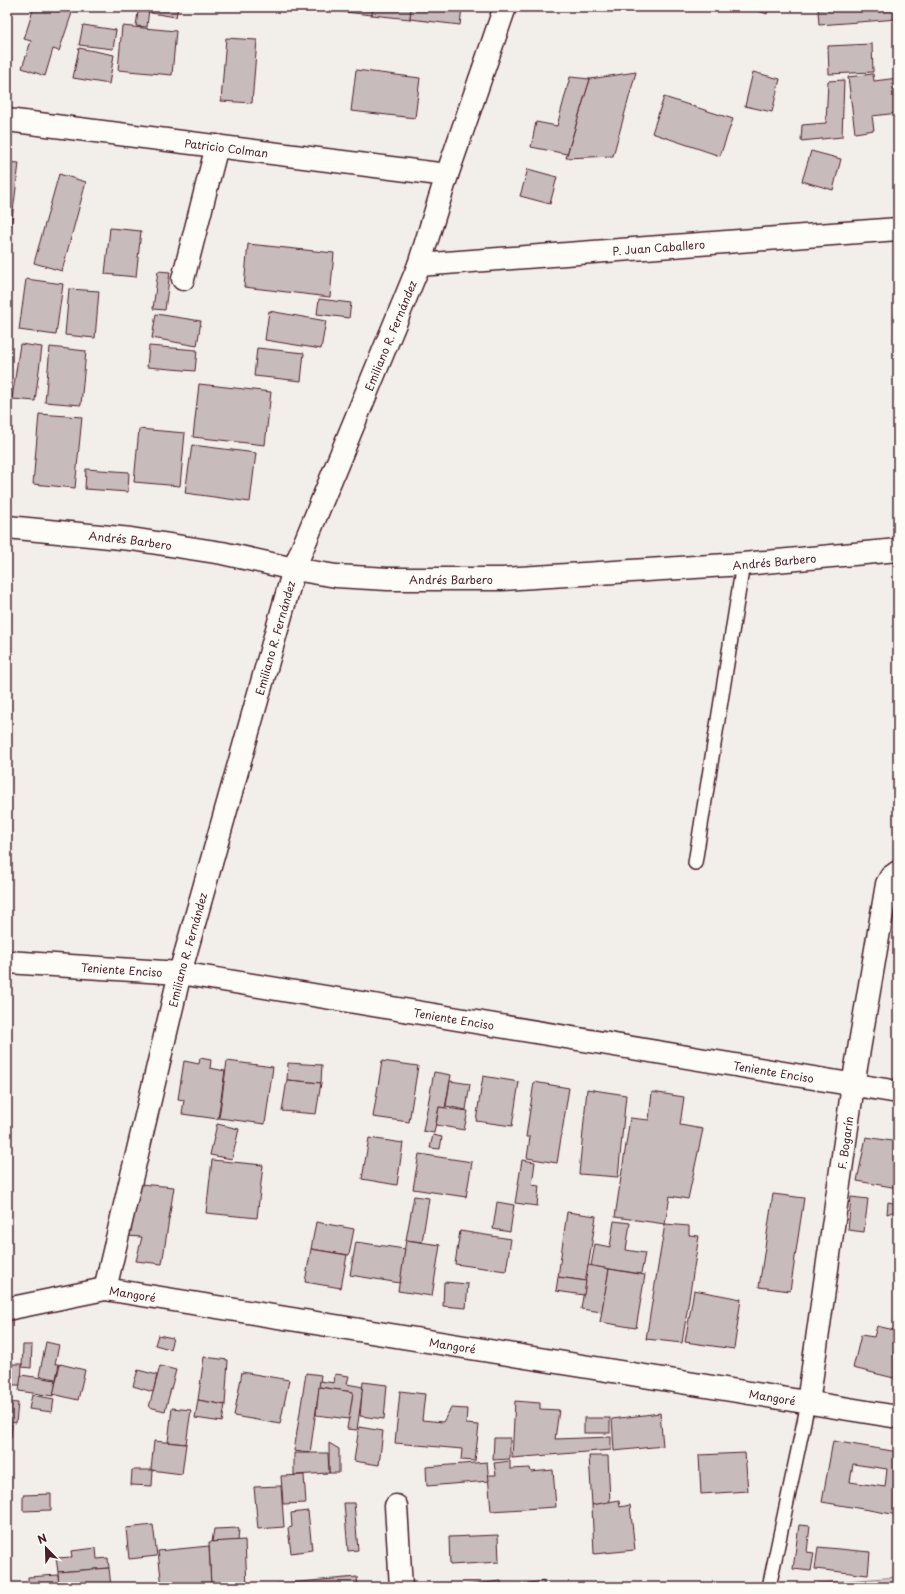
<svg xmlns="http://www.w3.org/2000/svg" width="905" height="1594" viewBox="0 0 905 1594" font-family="'Playpen Sans',sans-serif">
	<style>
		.green { fill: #d9d0cf; stroke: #92787d }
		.building { fill: #c8bbbb; stroke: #4a1f2b; fill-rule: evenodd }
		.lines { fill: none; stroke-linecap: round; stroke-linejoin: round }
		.lane-casing { stroke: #4a1f2b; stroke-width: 16 }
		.street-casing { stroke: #4a1f2b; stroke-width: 25 }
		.secondary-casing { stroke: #4a1f2b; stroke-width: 25 }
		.lane { stroke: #fdfcf7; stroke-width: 13 }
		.street { stroke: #fdfcf7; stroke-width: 22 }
		.secondary { stroke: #fdfcf7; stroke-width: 22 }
		.labels { text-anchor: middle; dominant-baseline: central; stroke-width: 4; stroke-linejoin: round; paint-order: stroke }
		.street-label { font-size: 11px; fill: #4a1f2b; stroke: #fdfcf7 }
	</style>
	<rect width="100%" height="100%" fill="#f2efeb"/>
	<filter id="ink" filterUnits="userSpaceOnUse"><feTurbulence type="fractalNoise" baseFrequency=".025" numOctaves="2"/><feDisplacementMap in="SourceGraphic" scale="8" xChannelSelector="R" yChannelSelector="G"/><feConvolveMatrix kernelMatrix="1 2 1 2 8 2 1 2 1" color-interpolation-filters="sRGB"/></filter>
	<g filter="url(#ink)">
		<!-- green -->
		<polygon class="green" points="898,1577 898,1587 818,1587 818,1583"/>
		<!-- building -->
		<g class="building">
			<polygon points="34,7 74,7 59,51 53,49 45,76 22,68 31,41 24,39"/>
			<polygon points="122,7 140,7 140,10 122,9"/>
			<polygon points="152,7 178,7 176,17 151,13"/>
			<polygon points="327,7 373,7 372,15 327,10"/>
			<polygon points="373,7 411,7 410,19 372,15"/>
			<polygon points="411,7 462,7 460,25 410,19"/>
			<polygon points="585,7 614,7 585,10"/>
			<polygon points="747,7 770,7 767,14"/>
			<polygon points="898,7 898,19 819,25 818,9 837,7"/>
			<polygon points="141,8 149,8 147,27 136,26 138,12 140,12"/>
			<polygon points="83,25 116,30 113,49 79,45"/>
			<polygon points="122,26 176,31 172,75 118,70"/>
			<polygon points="226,38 257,40 252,103 221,101"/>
			<polygon points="872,44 873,72 829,74 828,46"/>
			<polygon points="79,48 114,55 109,84 73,78"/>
			<polygon points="356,70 420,78 415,118 351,111"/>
			<polygon points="636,72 613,156 566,158 590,79"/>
			<polygon points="753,72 780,79 772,112 745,106"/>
			<polygon points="873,74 874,81 898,78 898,113 872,116 874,130 855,133 848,77"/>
			<polygon points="570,77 590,79 567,154 531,147 536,122 557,126"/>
			<polygon points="844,80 842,137 801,141 802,125 826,123 828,81"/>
			<polygon points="664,97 733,119 720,156 652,133"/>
			<polygon points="811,151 841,159 833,190 802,181"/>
			<polygon points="7,162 19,163 8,253 7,253"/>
			<polygon points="528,169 557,177 550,204 520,196"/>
			<polygon points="59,174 86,182 62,271 34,263"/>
			<polygon points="110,228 141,231 136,277 105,274"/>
			<polygon points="248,244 334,253 330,297 244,287"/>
			<polygon points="158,271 170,272 165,310 153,309"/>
			<polygon points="26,279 63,284 56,335 19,330"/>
			<polygon points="69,289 99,291 95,338 65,335"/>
			<polygon points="319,299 351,303 349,318 317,314"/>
			<polygon points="269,311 326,321 321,349 265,340"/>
			<polygon points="156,314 201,321 197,346 152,338"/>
			<polygon points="20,344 42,347 35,401 12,399"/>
			<polygon points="149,346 197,350 195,371 147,367"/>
			<polygon points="50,347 86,351 81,405 45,402"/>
			<polygon points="257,348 304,353 301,381 254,376"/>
			<polygon points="199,384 271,392 265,445 193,437"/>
			<polygon points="39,414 82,417 75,488 33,484"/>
			<polygon points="139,429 185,433 180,486 134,482"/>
			<polygon points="192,445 256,453 250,502 185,493"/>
			<polygon points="86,469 129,472 128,492 85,489"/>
			<polygon points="200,1058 211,1060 210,1068 225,1071 218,1119 182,1114 184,1100 178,1099 184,1061 199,1064"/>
			<polygon points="227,1061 273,1067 265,1124 219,1118"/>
			<polygon points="382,1061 418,1066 409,1122 373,1117"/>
			<polygon points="288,1063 322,1065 321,1083 287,1080"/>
			<polygon points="434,1072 451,1075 445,1108 439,1107 434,1133 423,1131"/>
			<polygon points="483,1076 519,1082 512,1126 476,1121"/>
			<polygon points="287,1080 321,1083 316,1114 282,1111"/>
			<polygon points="450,1081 470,1084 466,1110 446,1106"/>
			<polygon points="534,1082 569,1088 557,1163 527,1158 530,1137 526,1137"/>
			<polygon points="587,1089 626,1095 618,1177 579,1174"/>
			<polygon points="652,1092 684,1097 680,1125 703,1129 688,1199 670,1196 665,1224 615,1217 630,1118 649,1120"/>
			<polygon points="439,1107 468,1111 464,1130 436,1125"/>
			<polygon points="217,1124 239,1129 232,1159 210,1155"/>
			<polygon points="433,1135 442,1137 440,1149 430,1148"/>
			<polygon points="866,1137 898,1142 898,1188 857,1181"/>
			<polygon points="369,1138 403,1143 397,1185 362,1179"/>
			<polygon points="419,1154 472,1162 466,1197 413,1189"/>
			<polygon points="212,1160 263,1165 257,1218 206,1213"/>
			<polygon points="522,1160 535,1162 532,1185 539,1186 537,1206 515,1203"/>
			<polygon points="140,1184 174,1187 162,1264 136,1261 142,1237 126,1236"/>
			<polygon points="773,1194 804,1198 790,1291 759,1287"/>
			<polygon points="414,1196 429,1198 422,1242 406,1240"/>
			<polygon points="851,1197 868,1199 864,1232 848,1230"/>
			<polygon points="497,1202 514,1205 510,1232 493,1229"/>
			<polygon points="888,1202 898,1204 898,1210 887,1214"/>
			<polygon points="567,1212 596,1216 586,1281 558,1277"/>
			<polygon points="614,1221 630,1223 626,1250 645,1253 641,1274 591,1266 595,1244 610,1247"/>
			<polygon points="316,1222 354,1229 349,1255 311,1249"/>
			<polygon points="665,1224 689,1226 689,1235 699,1236 682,1343 646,1339"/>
			<polygon points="460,1231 511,1239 506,1271 455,1264"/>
			<polygon points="406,1240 440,1245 432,1296 398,1291"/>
			<polygon points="356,1242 405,1249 400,1283 350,1275"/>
			<polygon points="311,1249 347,1255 341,1288 305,1282"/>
			<polygon points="588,1265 609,1269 602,1312 581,1309"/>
			<polygon points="609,1269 645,1275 636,1328 600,1322"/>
			<polygon points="558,1277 586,1281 584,1295 556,1291"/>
			<polygon points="444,1282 468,1284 466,1308 443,1306"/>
			<polygon points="694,1290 741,1299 734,1349 685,1342"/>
			<polygon points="877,1326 898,1331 898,1355 897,1361 898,1361 898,1379 853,1368 861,1335 874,1337"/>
			<polygon points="158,1335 173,1338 170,1349 155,1345"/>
			<polygon points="46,1342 59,1345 55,1364 59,1364 56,1379 39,1376"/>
			<polygon points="23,1345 32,1345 31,1368 22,1367"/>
			<polygon points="204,1357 228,1360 225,1405 198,1400"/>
			<polygon points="7,1364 22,1364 21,1385 7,1385"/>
			<polygon points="60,1364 85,1370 78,1400 53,1394"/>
			<polygon points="160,1366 176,1370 165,1411 149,1407"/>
			<polygon points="138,1370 157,1375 153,1392 133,1386"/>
			<polygon points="242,1372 289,1380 280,1424 234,1416"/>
			<polygon points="306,1373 321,1375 310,1453 294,1451"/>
			<polygon points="335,1374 349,1376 347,1384 363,1387 357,1430 347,1429 353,1392 319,1387 320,1381 334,1383"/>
			<polygon points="21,1375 56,1380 53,1396 19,1391"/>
			<polygon points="363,1382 387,1385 384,1419 360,1416"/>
			<polygon points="319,1387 353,1392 349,1419 316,1415"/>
			<polygon points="400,1391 425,1394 422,1420 443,1422 451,1408 467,1409 466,1424 479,1425 475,1461 461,1460 462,1449 395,1443"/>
			<polygon points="32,1395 54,1399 52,1412 29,1409"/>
			<polygon points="198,1400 225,1405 222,1422 195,1418"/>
			<polygon points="515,1401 540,1403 540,1409 559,1410 555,1439 611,1437 611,1450 512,1458"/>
			<polygon points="7,1402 18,1403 16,1423 7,1421"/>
			<polygon points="172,1408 191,1410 186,1444 168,1442"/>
			<polygon points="660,1413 663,1446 614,1451 612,1419"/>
			<rect x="584" y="1418" width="26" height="15"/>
			<polygon points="7,1424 12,1424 11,1437 7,1437"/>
			<polygon points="359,1427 383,1431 379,1465 354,1461"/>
			<polygon points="494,1438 510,1438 510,1459 493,1460"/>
			<polygon points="154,1441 186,1444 182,1474 151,1470"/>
			<path d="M833 1441 898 1452V1515L822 1502ZM853 1464 887 1469 885 1487 850 1482Z"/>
			<polygon points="329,1443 339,1449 339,1473 329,1473"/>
			<polygon points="294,1453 328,1453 329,1473 294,1475"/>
			<polygon points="745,1453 748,1491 701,1494 699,1455"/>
			<polygon points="589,1456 608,1456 610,1502 592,1505"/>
			<polygon points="510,1461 510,1469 530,1468 531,1472 553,1470 556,1507 491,1511 488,1475 496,1475 494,1463"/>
			<polygon points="487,1462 489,1481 427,1486 426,1467"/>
			<polygon points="132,1470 153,1470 152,1486 131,1485"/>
			<polygon points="304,1475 306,1503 283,1504 281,1476"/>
			<polygon points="281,1486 284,1527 258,1529 254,1487"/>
			<polygon points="51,1494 51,1510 23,1511 23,1495"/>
			<polygon points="619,1500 620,1507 630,1505 635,1550 594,1554 592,1505"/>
			<polygon points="344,1503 354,1503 358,1550 348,1551"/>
			<polygon points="308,1511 312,1550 291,1553 288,1528 292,1527 291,1513"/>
			<polygon points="153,1525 157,1556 129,1559 126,1528"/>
			<polygon points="799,1525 810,1526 807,1552 814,1553 811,1571 793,1569"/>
			<polygon points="239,1528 238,1541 212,1542 214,1529"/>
			<polygon points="498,1535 499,1562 450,1565 449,1537"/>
			<polygon points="245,1540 247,1587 211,1587 209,1542"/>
			<polygon points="209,1546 211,1587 162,1587 158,1551"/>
			<polygon points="818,1547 870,1552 868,1575 815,1569"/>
			<polygon points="96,1548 97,1559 108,1558 109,1568 58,1572 56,1558 72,1557 71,1551"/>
			<polygon points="109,1568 111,1587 59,1587 58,1572"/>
			<polygon points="58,1575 59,1587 28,1587 28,1577"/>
			<polygon points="357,1577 358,1587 277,1587 276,1584"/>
			<polygon points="501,1581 502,1587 459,1587 459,1586"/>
			<polygon points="544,1581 544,1587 502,1587"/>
		</g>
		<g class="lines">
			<defs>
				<g id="lane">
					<polyline points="695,863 743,564"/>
					<polyline points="769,1587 808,1403"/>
				</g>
				<g id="street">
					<polyline points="447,175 505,7"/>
					<polyline points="183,279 217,146"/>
					<path id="s1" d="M7 527 131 539 222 553 294 569 336 576 388 579H502L743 564 898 550"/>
					<path id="s2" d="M105 1289 180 973 294 569 419 265"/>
					<path id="s3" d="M7 1309 105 1289 898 1417"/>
					<path id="s4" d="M808 1403 853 1085 887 884 891 877 898 872"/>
					<polyline points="396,1506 401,1587"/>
				</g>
				<g id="secondary">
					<path id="s5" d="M7 120 447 175 419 265 898 229"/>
					<path id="s6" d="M7 962 180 973 898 1092"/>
				</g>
			</defs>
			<!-- lane casing -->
			<use href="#lane" class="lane-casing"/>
			<!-- street casing -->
			<use href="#street" class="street-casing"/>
			<!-- secondary casing -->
			<use href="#secondary" class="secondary-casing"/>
			<!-- lane -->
			<use href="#lane" class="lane"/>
			<!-- street -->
			<use href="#street" class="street"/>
			<!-- secondary -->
			<use href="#secondary" class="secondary"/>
		</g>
	</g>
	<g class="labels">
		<!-- street labels -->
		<g class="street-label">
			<text stroke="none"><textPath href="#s5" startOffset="221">Patricio Colman</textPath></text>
			<text stroke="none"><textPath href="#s5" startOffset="778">P. Juan Caballero</textPath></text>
			<text stroke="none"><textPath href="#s2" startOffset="997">Emiliano R. Fernández</textPath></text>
			<text stroke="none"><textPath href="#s1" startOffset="124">Andrés Barbero</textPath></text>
			<text stroke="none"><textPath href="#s1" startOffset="772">Andrés Barbero</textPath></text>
			<text stroke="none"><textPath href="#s1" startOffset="448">Andrés Barbero</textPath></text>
			<text stroke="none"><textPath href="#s2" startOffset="673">Emiliano R. Fernández</textPath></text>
			<text stroke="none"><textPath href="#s2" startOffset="349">Emiliano R. Fernández</textPath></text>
			<text stroke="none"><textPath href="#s6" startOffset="115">Teniente Enciso</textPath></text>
			<text stroke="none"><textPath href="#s6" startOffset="451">Teniente Enciso</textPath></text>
			<text stroke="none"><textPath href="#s6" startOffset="775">Teniente Enciso</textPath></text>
			<text stroke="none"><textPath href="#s4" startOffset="263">F. Bogarín</textPath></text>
			<text stroke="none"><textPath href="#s3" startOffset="128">Mangoré</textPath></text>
			<text stroke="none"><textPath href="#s3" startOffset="452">Mangoré</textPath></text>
			<text stroke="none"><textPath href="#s3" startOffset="776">Mangoré</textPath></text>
		</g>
	</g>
	<!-- margin -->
	<rect width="905" height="1594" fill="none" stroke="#fdfcf7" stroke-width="24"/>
	<rect x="12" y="12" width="881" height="1570" fill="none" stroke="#4a1f2b" stroke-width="1.5" filter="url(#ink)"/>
	<!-- north arrow -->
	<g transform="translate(46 1548) rotate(337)" stroke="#fdfcf7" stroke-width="3" paint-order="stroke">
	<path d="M0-3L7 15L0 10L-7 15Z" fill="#4a1f2b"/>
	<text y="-6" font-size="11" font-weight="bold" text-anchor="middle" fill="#4a1f2b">N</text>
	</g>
</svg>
